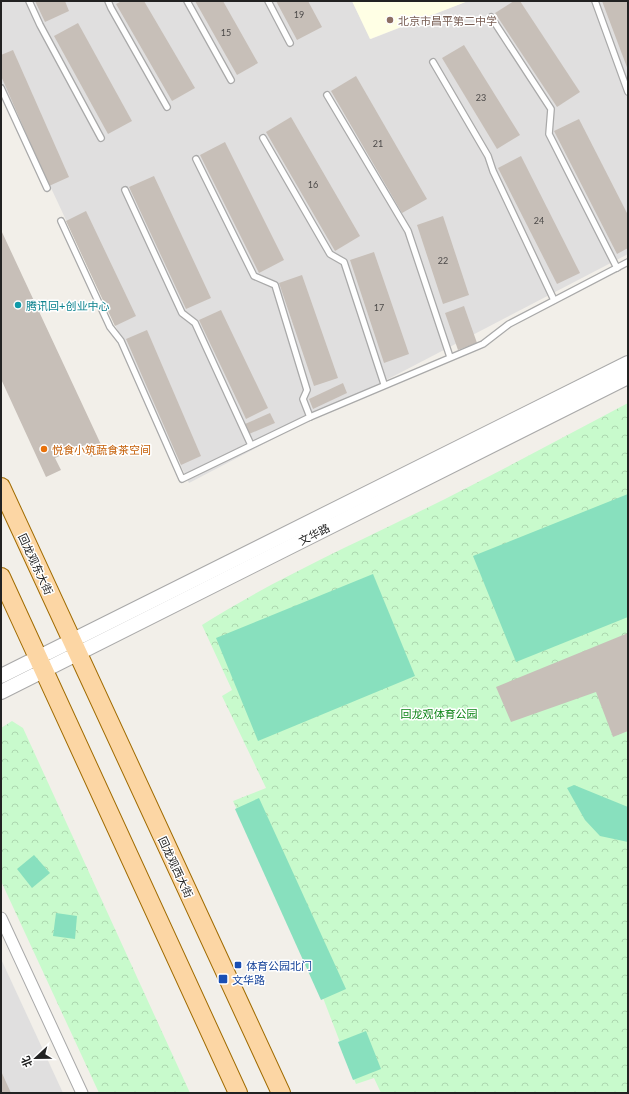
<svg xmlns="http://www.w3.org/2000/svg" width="629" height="1094" viewBox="0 0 629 1094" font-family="Lato,'Noto Sans SC',sans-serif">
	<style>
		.residential { fill: #e0dfdf }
		.education { fill: #ffffe5 }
		.park { fill: url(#park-crowns) }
		.pitch { fill: #88e0be }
		.building { fill: #c7bfb8 }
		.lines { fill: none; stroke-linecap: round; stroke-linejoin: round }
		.service-casing { stroke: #a9a9a9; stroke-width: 8 }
		.minor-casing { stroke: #a9a9a9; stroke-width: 13 }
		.tertiary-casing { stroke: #a9a9a9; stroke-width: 16 }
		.primary-casing { stroke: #a06b00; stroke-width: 20 }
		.service { stroke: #fff; stroke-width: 5.5 }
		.minor { stroke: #fff; stroke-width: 11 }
		.tertiary { stroke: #fff; stroke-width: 14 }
		.primary { stroke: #fcd6a4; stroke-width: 18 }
		.education-dot { fill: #8d6e63; stroke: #fff; stroke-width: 1.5 }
		.culture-dot { fill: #0f9aa8; stroke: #fff; stroke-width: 1.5 }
		.food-dot { fill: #e8710a; stroke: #fff; stroke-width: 1.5 }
		.transit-dot { fill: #1a4fb4; stroke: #fff; stroke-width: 1.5 }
		.labels { text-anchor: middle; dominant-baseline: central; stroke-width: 3; stroke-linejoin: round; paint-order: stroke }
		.number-label { font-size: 9px; fill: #4b4948 }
		.education-label { font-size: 11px; fill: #785e54; stroke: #fff; text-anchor: start }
		.culture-label { font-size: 11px; fill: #0d838f; stroke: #fff; text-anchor: start }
		.food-label { font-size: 11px; fill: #c56008; stroke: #fff; text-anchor: start }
		.street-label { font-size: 11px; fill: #222; stroke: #fff }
		.park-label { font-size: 11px; fill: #0c8416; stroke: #fff }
		.transit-label { font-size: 11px; fill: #164399; stroke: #fff; text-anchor: start }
	</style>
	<defs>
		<pattern id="park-crowns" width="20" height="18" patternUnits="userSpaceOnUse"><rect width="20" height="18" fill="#c8facc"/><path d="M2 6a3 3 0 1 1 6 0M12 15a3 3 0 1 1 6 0" fill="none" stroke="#acd6af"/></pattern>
	</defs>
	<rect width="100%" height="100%" fill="#f2efe9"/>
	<!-- residential -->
	<g class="residential">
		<polygon points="1,1 352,1 371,39 468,1 628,1 628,254 189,483 1,81"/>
		<polygon points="1,959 63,1093 1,1093"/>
	</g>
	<!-- education -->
	<polygon class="education" points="352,1 468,1 370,39"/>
	<!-- park -->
	<g class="park">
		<path d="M628 403V1093H381L374 1078 356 1084 320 990 233 801 266 788 222 696 232 690 202 625C265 585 332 554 400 521 477 484 552 443 628 403Z"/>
		<polygon points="12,721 23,728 190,1093 99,1093 1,881 1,728"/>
	</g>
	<!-- pitch -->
	<g class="pitch">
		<polygon points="628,494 628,617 516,662 473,556"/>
		<polygon points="373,574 415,676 258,741 216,638"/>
		<polygon points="574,785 628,807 628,842 600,836 585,820 567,788"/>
		<polygon points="259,798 346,989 321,1000 235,809"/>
		<polygon points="34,855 50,873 32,888 17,869"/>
		<polygon points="56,913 77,916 75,939 53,936"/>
		<polygon points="366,1031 381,1069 353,1080 338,1042"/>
	</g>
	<!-- building -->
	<g class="building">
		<polygon points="35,1 65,1 69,11 45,22"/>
		<polygon points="122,1 144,1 195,88 172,101 116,4"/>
		<polygon points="195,1 223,1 258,63 237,75"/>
		<polygon points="276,1 308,1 322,27 297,40"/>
		<polygon points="514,1 520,1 580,92 557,107 495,13"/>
		<polygon points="602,1 628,1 628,70"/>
		<polygon points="78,23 132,121 108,134 54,36"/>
		<polygon points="464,45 520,135 497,149 442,58"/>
		<polygon points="13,50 69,177 49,186 1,76 1,55"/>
		<polygon points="356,76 427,199 402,213 331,91"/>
		<polygon points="291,117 360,236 335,251 266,132"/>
		<polygon points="579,119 628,215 628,248 617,254 554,131"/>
		<polygon points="225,142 284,260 259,273 200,155"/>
		<polygon points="521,156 580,273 557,284 498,168"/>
		<polygon points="154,176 211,298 186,309 129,187"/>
		<polygon points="86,211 136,316 115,326 66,221"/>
		<polygon points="443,216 469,295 443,304 417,225"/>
		<polygon points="1,230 104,451 91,457 85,445 55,458 61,470 46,477 1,379"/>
		<polygon points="374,252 409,354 384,363 350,260"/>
		<polygon points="302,275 338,378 314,386 279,283"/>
		<polygon points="464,306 477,343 458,350 445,313"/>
		<polygon points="221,310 268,408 246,419 199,320"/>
		<polygon points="147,330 201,456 181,465 126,339"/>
		<polygon points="343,383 347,393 313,409 309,399"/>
		<polygon points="270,413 275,423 249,434 245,424"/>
		<polygon points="628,633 628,731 613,737 596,692 511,722 496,687"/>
		<polygon points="1,1071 11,1093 1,1093"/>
	</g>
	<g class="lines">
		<defs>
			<g id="service">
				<polyline points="29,1 40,25 101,138"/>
				<polyline points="108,1 111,8 167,107"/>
				<polyline points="187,1 231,80"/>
				<polyline points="268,1 290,43"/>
				<polyline points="595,1 628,92"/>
				<polyline points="491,17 551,109 549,134 617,268"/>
				<polyline points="433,62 488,156 493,171 554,300"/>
				<polyline points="1,88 47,188"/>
				<polyline points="327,95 408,231 450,357"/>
				<polyline points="263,138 330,254 344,262 384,384"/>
				<polyline points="196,159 254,276 275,285 307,390 303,399 310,417"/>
				<polyline points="125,190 182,313 195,323 251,445"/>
				<polyline points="61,221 110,327 121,341 182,479 310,417 483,344 509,324 628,262"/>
			</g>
			<polyline id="minor" points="1,918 82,1093"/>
			<g id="tertiary">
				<polyline points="1,676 628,363"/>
				<polyline points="1,692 628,377"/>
			</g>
			<g id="primary">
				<polyline points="1,487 281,1093"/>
				<polyline points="1,577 238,1093"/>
			</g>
		</defs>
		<!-- service casing -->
		<use href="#service" class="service-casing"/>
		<!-- minor casing -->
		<use href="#minor" class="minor-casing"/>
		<!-- tertiary casing -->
		<use href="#tertiary" class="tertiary-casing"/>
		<!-- primary casing -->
		<use href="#primary" class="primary-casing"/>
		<!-- service -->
		<use href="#service" class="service"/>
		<!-- minor -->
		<use href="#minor" class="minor"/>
		<!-- tertiary -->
		<use href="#tertiary" class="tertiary"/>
		<!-- primary -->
		<use href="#primary" class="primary"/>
	</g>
	<!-- markers -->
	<circle class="education-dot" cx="390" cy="20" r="4"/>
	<circle class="culture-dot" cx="18" cy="305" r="4"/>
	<circle class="food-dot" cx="44" cy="449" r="4"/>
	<g class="transit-dot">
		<rect x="234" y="961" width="8" height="8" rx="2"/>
		<rect x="218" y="974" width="10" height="10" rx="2"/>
	</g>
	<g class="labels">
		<!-- number labels -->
		<g class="number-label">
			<text x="299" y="14">19</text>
			<text x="226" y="32">15</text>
			<text x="481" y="97">23</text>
			<text x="378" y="143">21</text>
			<text x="313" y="184">16</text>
			<text x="539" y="220">24</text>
			<text x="443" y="260">22</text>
			<text x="379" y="307">17</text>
		</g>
		<!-- education labels -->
		<g class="education-label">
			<text x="398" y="20">北京市昌平第二中学</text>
		</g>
		<!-- culture labels -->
		<g class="culture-label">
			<text x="26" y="305">腾讯回+创业中心</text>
		</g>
		<!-- food labels -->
		<g class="food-label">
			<text x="52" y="449">悦食小筑蔬食茶空间</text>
		</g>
		<!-- street labels -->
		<g class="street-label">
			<text transform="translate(314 534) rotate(-27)">文华路</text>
			<text transform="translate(36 564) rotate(65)">回龙观东大街</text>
			<text transform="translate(176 867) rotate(65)">回龙观西大街</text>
		</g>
		<!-- park labels -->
		<g class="park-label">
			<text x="439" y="713">回龙观体育公园</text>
		</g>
		<!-- transit labels -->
		<g class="transit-label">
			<text x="246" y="965">体育公园北门</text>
			<text x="232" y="979">文华路</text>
		</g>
	</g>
	<!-- border -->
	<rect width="629" height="1094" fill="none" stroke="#222222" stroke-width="4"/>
	<!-- north arrow -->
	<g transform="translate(36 1058) rotate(248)" stroke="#ffffff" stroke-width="3" paint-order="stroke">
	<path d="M0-3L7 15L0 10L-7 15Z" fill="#222222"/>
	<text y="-6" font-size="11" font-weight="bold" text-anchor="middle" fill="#222222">北</text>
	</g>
</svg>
